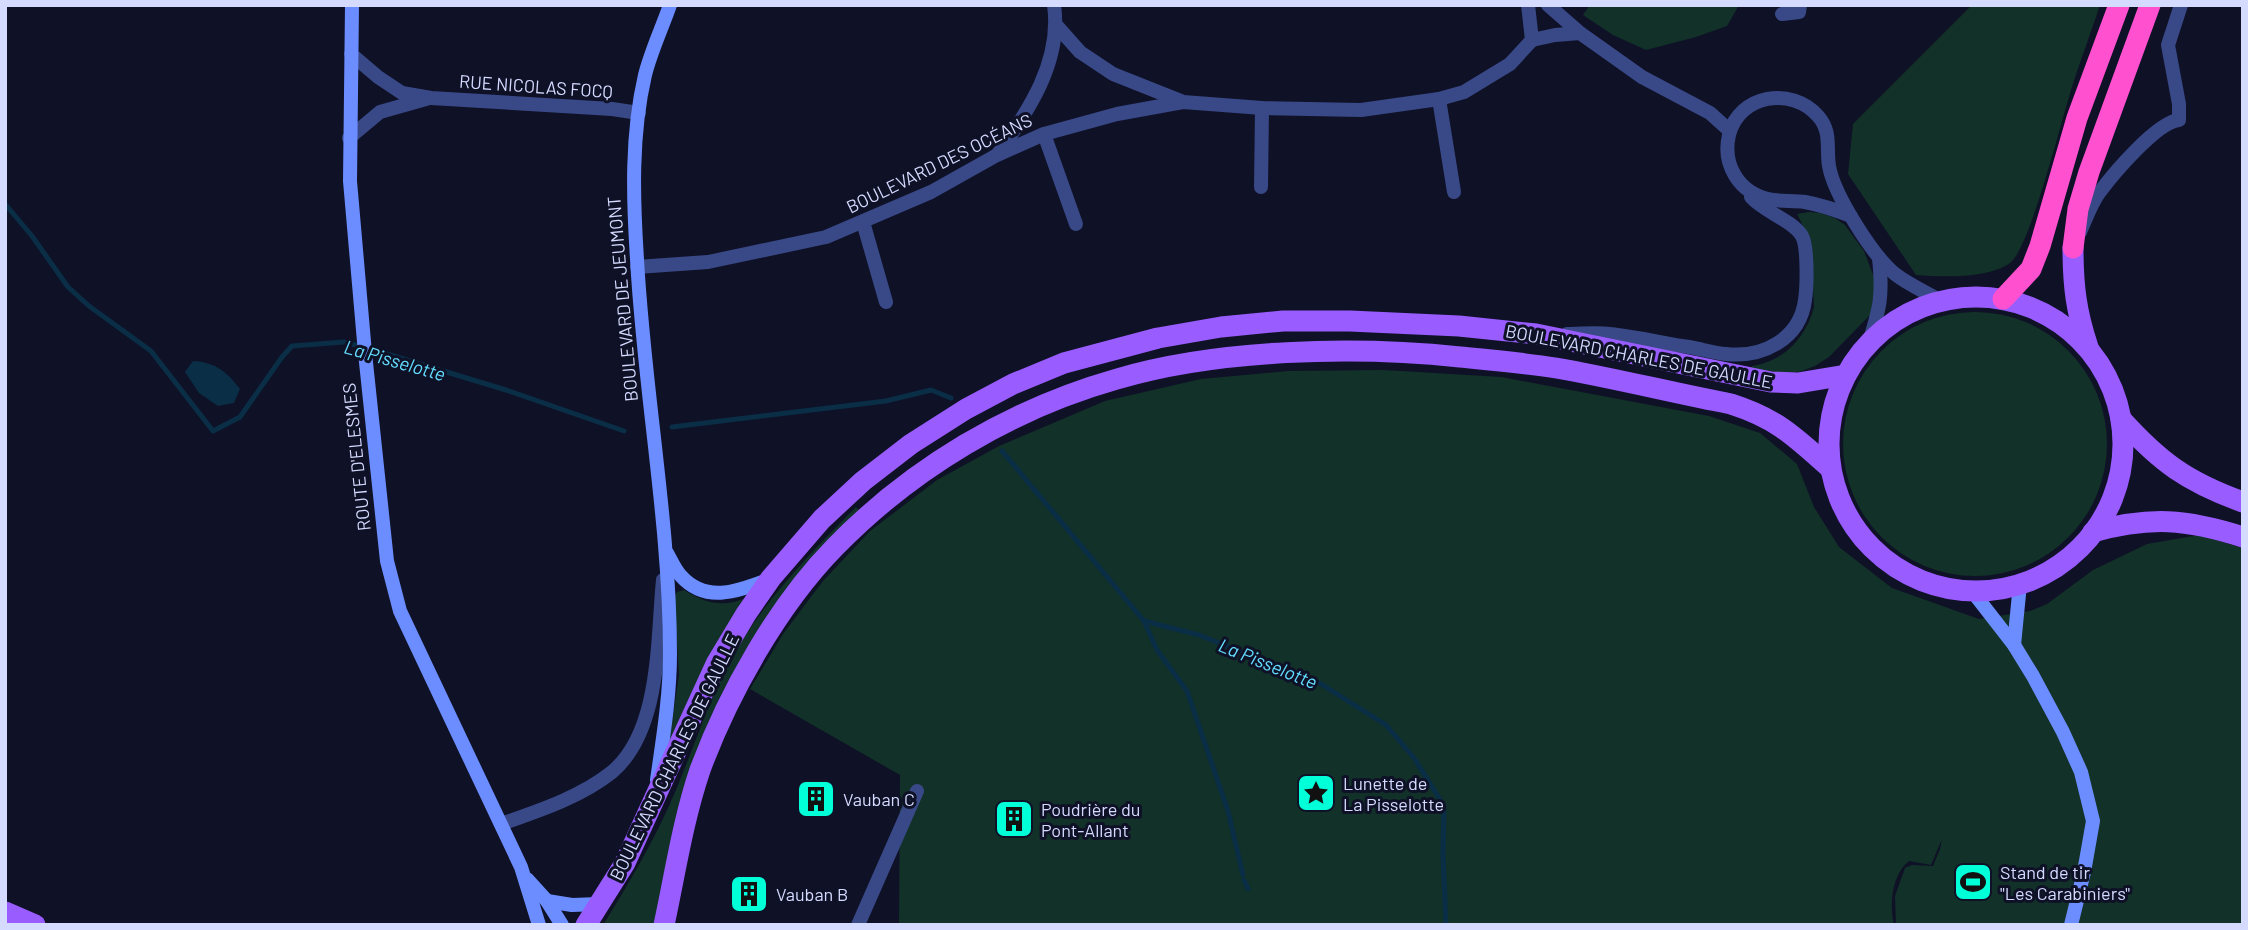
<svg xmlns="http://www.w3.org/2000/svg" width="2248" height="930" viewBox="0 0 2248 930" font-family="Barlow,sans-serif">
	<style>
		.green { fill: #123128 }
		.water { fill: #092e46 }
		.lines { fill: none; stroke-linecap: round; stroke-linejoin: round }
		.stream { stroke: #092e46; stroke-width: 5 }
		.street { stroke: #394987; stroke-width: 14 }
		.secondary { stroke: #6c8dff; stroke-width: 14 }
		.primary { stroke: #995cff; stroke-width: 21 }
		.highway { stroke: #ff50d0; stroke-width: 21 }
		.labels { text-anchor: middle; dominant-baseline: central; stroke-width: 6; stroke-linejoin: round; paint-order: stroke }
		.street-label { font-size: 18px; fill: #d5dbff; stroke: #0f1127 }
		.poi-label { font-size: 18px; fill: #d5dbff; stroke: #0f1127; text-anchor: start }
		.water-label { font-size: 19px; font-style: italic; fill: #63deff; stroke: #0f1127 }
	</style>
	<rect width="100%" height="100%" fill="#0f1127"/>
	<!-- green -->
	<g class="green">
		<polygon points="1590,5 1739,5 1727,26 1696,37 1646,50 1613,35 1583,15"/>
		<path d="M1972 5H2100C2090 36 2078 66 2069 97 2060 126 2029 250 2010 263 1987 279 1942 277 1916 275L1848 174 1853 124Z"/>
		<path d="M1809 212 1820 213 1835 218 1845 225 1864 251 1877 285 1872 313 1829 357 1815 366 1799 372 1781 373 1751 369 1752 366C1783 362 1806 338 1814 307 1812 274 1814 244 1797 214Z"/>
		<circle cx="1975" cy="444" r="132"/>
		<path d="M1384 370 1501 377 1709 416 1760 433 1797 464 1814 507 1839 547 1892 588 1979 619 2030 611 2047 604 2093 570 2147 544 2199 535 2243 548V925H1896L1895 896 1905 868 1912 865 1933 866 1940 849 1942 839 1931 865 1909 861C1892 874 1889 905 1894 925H899L900 775 750 689 783 634 810 598 823 581 870 531 937 480 999 446 1105 401 1201 379 1288 371Z"/>
		<path d="M856 507 864 515 723 703 655 925H603C631 880 658 834 678 785 697 739 712 691 737 648 770 595 812 551 856 507Z"/>
		<path d="M684 590C705 603 722 608 746 598L669 743 679 675 674 597 677 592Z"/>
	</g>
	<!-- water -->
	<path class="water" d="M193 361C215 362 227 372 240 389L234 403 218 406 199 393 185 372Z"/>
	<g class="lines">
		<!-- stream -->
		<g class="stream">
			<polyline points="5,204 32,236 68,287 89,306 151,351 213,431 240,417 282,357 292,346 344,342 364,347 506,390 624,431"/>
			<polyline points="672,427 886,401 931,390 951,398"/>
			<polyline points="1002,451 1144,621 1157,650 1187,691 1228,811 1243,875"/>
			<polyline points="1144,621 1199,635 1318,682 1386,725 1414,758 1444,806 1443,855 1446,925"/>
			<polyline points="1244,880 1248,889"/>
		</g>
		<!-- street -->
		<g class="street">
			<polyline points="1528,5 1532,40 1555,35 1580,33"/>
			<polyline points="1548,5 1580,33 1642,77 1710,113 1730,131"/>
			<polyline points="1782,14 1799,12 1800,5"/>
			<polyline points="1056,25 1080,52 1113,74 1181,101"/>
			<polyline points="351,54 378,77 402,93 431,98 612,109 639,113"/>
			<polyline points="1439,99 1454,192"/>
			<polyline points="1044,134 1076,224"/>
			<polyline points="349,138 380,112 426,99"/>
			<path d="M998 154C1029 110 1062 61 1054 5"/>
			<polyline points="1261,187 1262,108"/>
			<path d="M1851 216C1836 210 1821 205 1805 202 1793 200 1780 202 1768 199 1739 192 1722 165 1729 135 1739 94 1792 86 1818 116 1832 132 1826 147 1829 166 1834 195 1873 256 1895 274 1909 285 1926 292 1941 301"/>
			<polyline points="863,222 886,302"/>
			<path d="M2080 232C2086 219 2091 204 2099 193 2113 174 2157 122 2179 120V104L2168 45 2181 5"/>
			<polyline points="637,267 708,262 826,237 931,192 997,155 1044,134 1117,114 1183,102 1262,108 1361,110 1439,99 1464,92 1510,64 1532,40"/>
			<path d="M1567 334C1581 334 1596 332 1610 334 1637 337 1663 343 1689 347 1701 349 1714 353 1726 354 1763 358 1800 339 1805 300 1807 287 1808 247 1802 236 1792 220 1764 212 1751 197"/>
			<path d="M1869 343C1880 307 1883 296 1879 258"/>
			<path d="M501 824C538 811 581 797 612 772 661 731 657 640 663 580"/>
			<polyline points="858,925 917,791"/>
		</g>
		<!-- secondary -->
		<g class="secondary">
			<polyline points="352,5 350,181 365,353 387,561 400,611 521,867 539,925"/>
			<path d="M667 553C671 560 675 570 681 576 707 605 740 590 770 579"/>
			<polyline points="1972,591 2014,645 2033,676 2063,732 2081,772 2093,821 2084,872 2071,925"/>
			<polyline points="2014,645 2020,584"/>
			<path d="M657 780C663 738 670 696 670 654 670 522 644 391 637 259 633 198 631 135 645 75 651 51 662 28 670 5"/>
			<polyline points="527,879 547,901 562,925"/>
			<polyline points="547,901 572,905 599,904"/>
		</g>
		<!-- primary -->
		<g class="primary">
			<path d="M2073 248C2073 285 2076 311 2088 347"/>
			<circle cx="1976" cy="444" r="147"/>
			<path d="M2121 419C2160 462 2187 482 2243 502"/>
			<path d="M2093 532C2150 516 2187 519 2243 537"/>
			<polyline points="5,912 35,925"/>
			<polyline points="586,925 625,863 716,664 746,614 771,578 822,519 863,481 911,444 966,409 1013,384 1064,363 1158,338 1221,327 1283,321 1350,321 1459,326 1536,334 1771,382 1798,383 1846,375"/>
			<path d="M664 925C675 874 683 820 700 770 728 694 778 605 835 547 912 468 1011 409 1117 379 1218 349 1354 346 1460 357 1491 360 1524 363 1556 368 1614 378 1673 393 1731 404 1778 419 1795 437 1830 468"/>
		</g>
		<!-- highway -->
		<g class="highway">
			<polyline points="2073,248 2078,209 2089,172 2150,5"/>
			<polyline points="2003,299 2031,269 2040,246 2077,118 2119,5"/>
		</g>
	</g>
	<!-- icons -->
	<defs>
		<symbol id="sight-square" viewBox="-11 -11 22 22"><rect x="-9" y="-9" width="18" height="18" rx="4" fill="#01ffd8" stroke="#0f1127"/><path d="M0-6L1.8-2.2L6-1.7L2.9 1.2L3.7 5.4L0 3.3L-3.7 5.4L-2.9 1.2L-6-1.7L-1.8-2.2Z" fill="#111"/></symbol>
		<symbol id="building-square" viewBox="-11 -11 22 22"><rect x="-9" y="-9" width="18" height="18" rx="4" fill="#01ffd8" stroke="#0f1127"/><path d="M-4-6H4V6H1V3H-1V6H-4ZM-2.5-4.3h1.7v1.8h-1.7ZM.8-4.3h1.7v1.8H.8ZM-2.5-1h1.7V.8h-1.7ZM.8-1h1.7V.8H.8Z" fill="#111"/></symbol>
		<symbol id="stadium-square" viewBox="-11 -11 22 22"><rect x="-9" y="-9" width="18" height="18" rx="4" fill="#01ffd8" stroke="#0f1127"/><path d="M0-5a6.5 5 0 1 0 0 10a6.5 5 0 1 0 0-10ZM-3.5-1.8h7v3.6h-7Z" fill="#111"/></symbol>
	</defs>
	<g fill-rule="evenodd">
		<use href="#sight-square" x="1294" y="771" width="44" height="44"/>
		<use href="#building-square" x="794" y="777" width="44" height="44"/>
		<use href="#building-square" x="992" y="797" width="44" height="44"/>
		<use href="#stadium-square" x="1951" y="860" width="44" height="44"/>
		<use href="#building-square" x="727" y="872" width="44" height="44"/>
	</g>
	<g class="labels">
		<!-- street labels -->
		<g class="street-label">
			<text transform="translate(536 86) rotate(4)">RUE NICOLAS FOCQ</text>
			<text transform="translate(939 163) rotate(-26)">BOULEVARD DES OCÉANS</text>
			<text transform="translate(622 299) rotate(-95)">BOULEVARD DE JEUMONT</text>
			<text transform="translate(1639 356) rotate(11)">BOULEVARD CHARLES DE GAULLE</text>
			<text transform="translate(356 457) rotate(-96)">ROUTE D'ELESMES</text>
			<text transform="translate(674 757) rotate(-64)">BOULEVARD CHARLES DE GAULLE</text>
		</g>
		<!-- poi labels -->
		<g class="poi-label">
			<text x="1343" y="783">Lunette de<tspan x="1343" dy="21">La Pisselotte</tspan></text>
			<text x="843" y="799">Vauban C</text>
			<text x="1041" y="809">Poudrière du<tspan x="1041" dy="21">Pont-Allant</tspan></text>
			<text x="2000" y="872">Stand de tir<tspan x="2000" dy="21">"Les Carabiniers"</tspan></text>
			<text x="776" y="894">Vauban B</text>
		</g>
		<!-- water labels -->
		<g class="water-label">
			<text transform="translate(395 360) rotate(16)">La Pisselotte</text>
			<text transform="translate(1268 663) rotate(22)">La Pisselotte</text>
		</g>
	</g>
	<!-- border -->
	<rect width="2248" height="930" fill="none" stroke="#d5dbff" stroke-width="14"/>
</svg>
